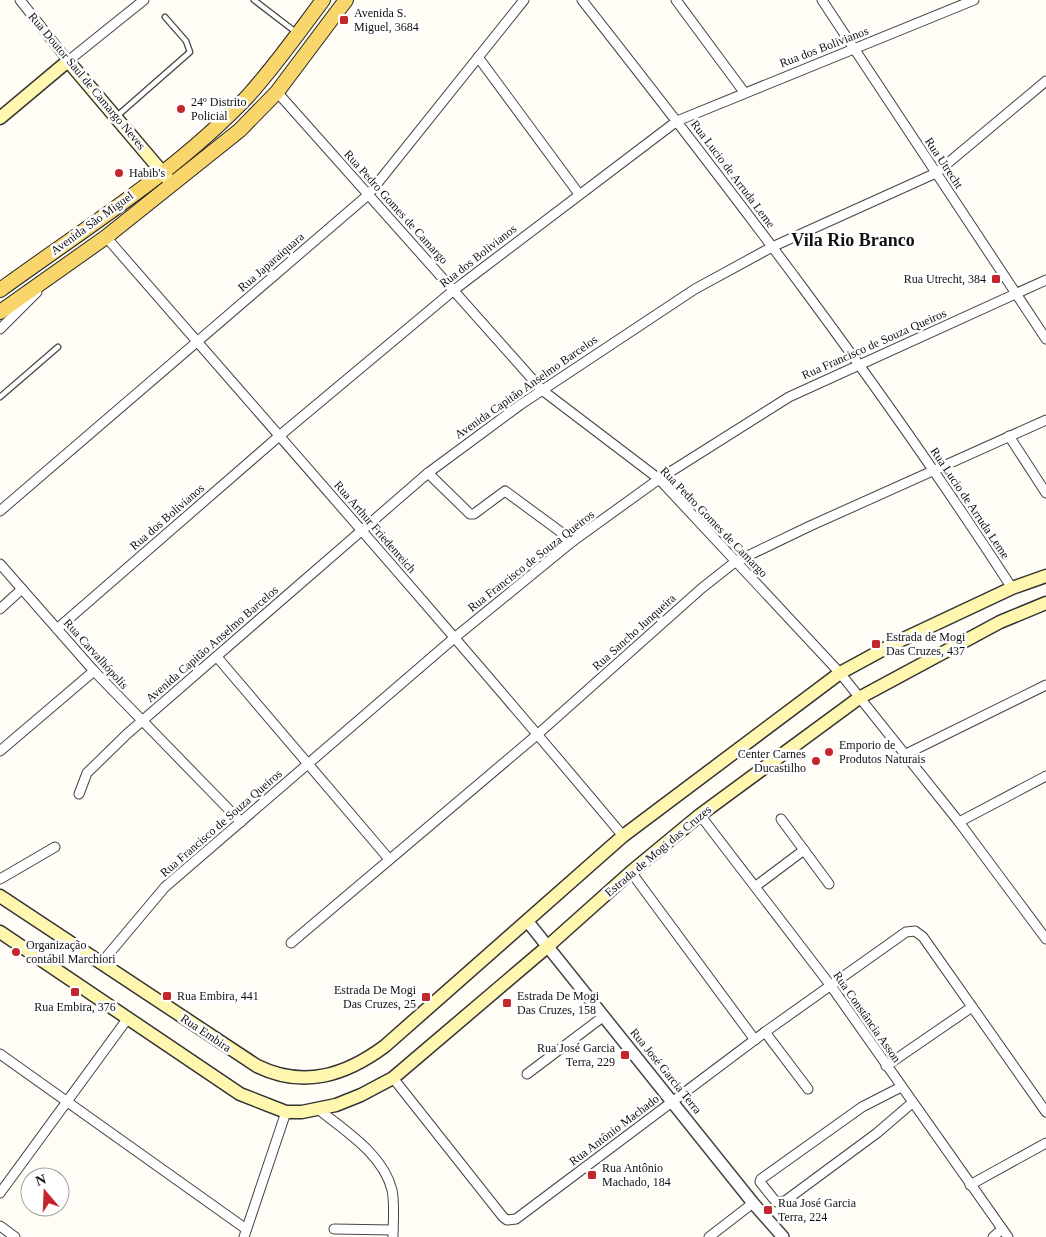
<svg xmlns="http://www.w3.org/2000/svg" width="1046" height="1237" viewBox="0 0 1046 1237" font-family="'Times New Roman',serif">
	<style>
		.lines { fill: none; stroke-linecap: round; stroke-linejoin: round }
		.service-casing { stroke: #444; stroke-width: 7 }
		.minor-casing { stroke: #444; stroke-width: 11 }
		.tertiary-casing { stroke: #444; stroke-width: 14 }
		.secondary-casing { stroke: #333; stroke-width: 15 }
		.primary-casing { stroke: #222; stroke-width: 16 }
		.service { stroke: #fff; stroke-width: 4.5 }
		.minor { stroke: #fff; stroke-width: 9 }
		.tertiary { stroke: #fff; stroke-width: 11 }
		.secondary { stroke: #fff6b0; stroke-width: 12 }
		.primary { stroke: #f9d66b; stroke-width: 14 }
		.poi-dot { fill: #c4262e; stroke: #fff; stroke-width: 2 }
		.labels { text-anchor: middle; dominant-baseline: central; stroke-width: 5; stroke-linejoin: round; paint-order: stroke }
		.poi-label { font-size: 12px; fill: #111; stroke: #fff; text-anchor: start }
		.street-label { font-size: 12px; fill: #111; stroke: #fff }
		.district-label { font-size: 18px; font-weight: bold; fill: #111; stroke: #fff }
	</style>
	<rect width="100%" height="100%" fill="#fffdf5"/>
	<g class="lines">
		<defs>
			<g id="service">
				<polyline points="254,0 297,33"/>
				<polyline points="117,116 190,52 186,41 165,17"/>
				<polyline points="0,397 58,347"/>
			</g>
			<g id="minor">
				<polyline points="20,0 68,61 144,0"/>
				<path d="M582 0C732 191 880 384 1012 588"/>
				<polyline points="676,0 744,92"/>
				<polyline points="822,0 1046,339"/>
				<polyline points="478,57 579,194"/>
				<polyline points="277,92 542,390 659,479 840,673 959,822 1046,939"/>
				<path d="M106 237C279 436 454 634 623 836"/>
				<polyline points="0,329 37,292"/>
				<polyline points="1009,436 1046,493"/>
				<polyline points="428,473 470,514 474,514 505,491 573,541"/>
				<polyline points="0,511 368,195 524,0"/>
				<polyline points="0,564 94,671 241,822"/>
				<polyline points="0,609 22,589"/>
				<polyline points="57,629 278,437 454,290 677,121 974,0"/>
				<polyline points="217,657 389,859"/>
				<polyline points="0,751 94,671"/>
				<polyline points="904,755 1046,685"/>
				<polyline points="79,794 87,773 127,734 428,473 520,405 695,289 772,247 936,173 1046,81"/>
				<polyline points="700,815 831,986 1008,1237"/>
				<polyline points="781,819 829,884"/>
				<polyline points="959,822 1046,776"/>
				<polyline points="631,872 755,1040"/>
				<polyline points="0,879 55,847"/>
				<polyline points="756,886 804,850"/>
				<polyline points="291,943 538,734 702,588 735,562 810,526 1046,420"/>
				<polyline points="102,962 165,887 453,639 573,541 659,479 789,397 1046,280"/>
				<polyline points="765,1032 808,1089"/>
				<polyline points="0,1054 246,1229"/>
				<polyline points="886,1066 972,1007"/>
				<polyline points="527,1074 604,1016"/>
				<polyline points="393,1078 503,1217 507,1220 516,1219 765,1032 906,932 915,931 923,937 1046,1112"/>
				<polyline points="901,1087 862,1107 761,1179 760,1182 776,1202 785,1201 877,1133 912,1103"/>
				<path d="M318 1109C345 1131 383 1154 392 1190 395 1205 393 1222 393 1237"/>
				<polyline points="970,1185 1046,1143"/>
				<polyline points="0,1193 128,1018"/>
				<polyline points="0,1226 15,1237"/>
				<polyline points="334,1229 393,1230"/>
				<polyline points="244,1237 286,1112"/>
				<polyline points="709,1237 753,1203"/>
				<polyline points="993,1237 1002,1229"/>
			</g>
			<polyline id="tertiary" points="528,922 753,1203 783,1237"/>
			<g id="secondary">
				<polyline points="0,118 68,61 168,179"/>
				<path d="M0 896 257 1066C304 1089 346 1075 385 1046L623 836 840 673 897 642 1012 588 1046 576"/>
				<polyline points="0,932 240,1094 286,1112 302,1112 336,1105 361,1095 393,1078 547,947 631,872 700,815 859,698 1000,622 1046,603"/>
			</g>
			<g id="primary">
				<path d="M0 290C84 229 176 172 248 96 275 66 299 32 323 0"/>
				<polyline points="0,312 106,237 240,130 277,92 346,0"/>
			</g>
		</defs>
		<!-- service casing -->
		<use href="#service" class="service-casing"/>
		<!-- minor casing -->
		<use href="#minor" class="minor-casing"/>
		<!-- tertiary casing -->
		<use href="#tertiary" class="tertiary-casing"/>
		<!-- secondary casing -->
		<use href="#secondary" class="secondary-casing"/>
		<!-- primary casing -->
		<use href="#primary" class="primary-casing"/>
		<!-- service -->
		<use href="#service" class="service"/>
		<!-- minor -->
		<use href="#minor" class="minor"/>
		<!-- tertiary -->
		<use href="#tertiary" class="tertiary"/>
		<!-- secondary -->
		<use href="#secondary" class="secondary"/>
		<!-- primary -->
		<use href="#primary" class="primary"/>
	</g>
	<!-- markers -->
	<g class="poi-dot">
		<rect x="339" y="15" width="10" height="10" rx="2.5"/>
		<circle cx="181" cy="109" r="5"/>
		<circle cx="119" cy="173" r="5"/>
		<rect x="991" y="274" width="10" height="10" rx="2.5"/>
		<rect x="871" y="639" width="10" height="10" rx="2.5"/>
		<circle cx="829" cy="752" r="5"/>
		<circle cx="816" cy="761" r="5"/>
		<circle cx="16" cy="952" r="5"/>
		<rect x="70" y="987" width="10" height="10" rx="2.5"/>
		<rect x="162" y="991" width="10" height="10" rx="2.5"/>
		<rect x="421" y="992" width="10" height="10" rx="2.5"/>
		<rect x="502" y="998" width="10" height="10" rx="2.5"/>
		<rect x="620" y="1050" width="10" height="10" rx="2.5"/>
		<rect x="587" y="1170" width="10" height="10" rx="2.5"/>
		<rect x="763" y="1205" width="10" height="10" rx="2.5"/>
	</g>
	<g class="labels">
		<!-- poi labels -->
		<g class="poi-label">
			<text x="354" y="13">Avenida S.<tspan x="354" dy="14">Miguel, 3684</tspan></text>
			<text x="191" y="102">24º Distrito<tspan x="191" dy="14">Policial</tspan></text>
			<text x="129" y="173">Habib's</text>
			<text x="986" y="279" text-anchor="end">Rua Utrecht, 384</text>
			<text x="886" y="637">Estrada de Mogi<tspan x="886" dy="14">Das Cruzes, 437</tspan></text>
			<text x="839" y="745">Emporio de<tspan x="839" dy="14">Produtos Naturais</tspan></text>
			<text x="806" y="754" text-anchor="end">Center Carnes<tspan x="806" dy="14">Ducastilho</tspan></text>
			<text x="26" y="945">Organização<tspan x="26" dy="14">contábil Marchiori</tspan></text>
			<text x="416" y="990" text-anchor="end">Estrada De Mogi<tspan x="416" dy="14">Das Cruzes, 25</tspan></text>
			<text x="177" y="996">Rua Embira, 441</text>
			<text x="517" y="996">Estrada De Mogi<tspan x="517" dy="14">Das Cruzes, 158</tspan></text>
			<text x="75" y="1007" text-anchor="middle">Rua Embira, 376</text>
			<text x="615" y="1048" text-anchor="end">Rua José Garcia<tspan x="615" dy="14">Terra, 229</tspan></text>
			<text x="602" y="1168">Rua Antônio<tspan x="602" dy="14">Machado, 184</tspan></text>
			<text x="778" y="1203">Rua José Garcia<tspan x="778" dy="14">Terra, 224</tspan></text>
		</g>
		<!-- street labels -->
		<g class="street-label">
			<text transform="translate(824 47) rotate(-21)">Rua dos Bolivianos</text>
			<text transform="translate(87 81) rotate(50)">Rua Doutor Saul de Camargo Neves</text>
			<text transform="translate(944 163) rotate(56)">Rua Utrecht</text>
			<text transform="translate(733 174) rotate(53)">Rua Lucio de Arruda Leme</text>
			<text transform="translate(396 207) rotate(48)">Rua Pedro Gomes de Camargo</text>
			<text transform="translate(92 223) rotate(-36)">Avenida São Miguel</text>
			<text transform="translate(478 256) rotate(-38)">Rua dos Bolivianos</text>
			<text transform="translate(271 262) rotate(-41)">Rua Japaraiquara</text>
			<text transform="translate(874 344) rotate(-24)">Rua Francisco de Souza Queiros</text>
			<text transform="translate(526 387) rotate(-35)">Avenida Capitão Anselmo Barcelos</text>
			<text transform="translate(970 503) rotate(56)">Rua Lucio de Arruda Leme</text>
			<text transform="translate(167 517) rotate(-41)">Rua dos Bolivianos</text>
			<text transform="translate(714 522) rotate(46)">Rua Pedro Gomes de Camargo</text>
			<text transform="translate(375 527) rotate(49)">Rua Arthur Friedenreich</text>
			<text transform="translate(531 561) rotate(-38)">Rua Francisco de Souza Queiros</text>
			<text transform="translate(634 632) rotate(-42)">Rua Sancho Junqueira</text>
			<text transform="translate(212 644) rotate(-41)">Avenida Capitão Anselmo Barcelos</text>
			<text transform="translate(96 654) rotate(48)">Rua Carvalhópolis</text>
			<text transform="translate(221 823) rotate(-41)">Rua Francisco de Souza Queiros</text>
			<text transform="translate(658 851) rotate(-40)">Estrada de Mogi das Cruzes</text>
			<text transform="translate(867 1017) rotate(55)">Rua Constância Asson</text>
			<text transform="translate(206 1033) rotate(34)">Rua Embira</text>
			<text transform="translate(666 1071) rotate(51)">Rua José Garcia Terra</text>
			<text transform="translate(614 1130) rotate(-37)">Rua Antônio Machado</text>
		</g>
		<!-- district labels -->
		<g class="district-label">
			<text x="853" y="240">Vila Rio Branco</text>
		</g>
	</g>
	<!-- north arrow -->
	<g transform="translate(45 1192) rotate(341)"><circle r="24" fill="#ffffff" stroke="#a0a0a0"/>
	<path d="M0-4L9 19L0 12L-9 19Z" fill="#c4262e"/>
	<text y="-8" font-size="14" font-weight="bold" text-anchor="middle" fill="#111111">N</text>
	</g>
</svg>
